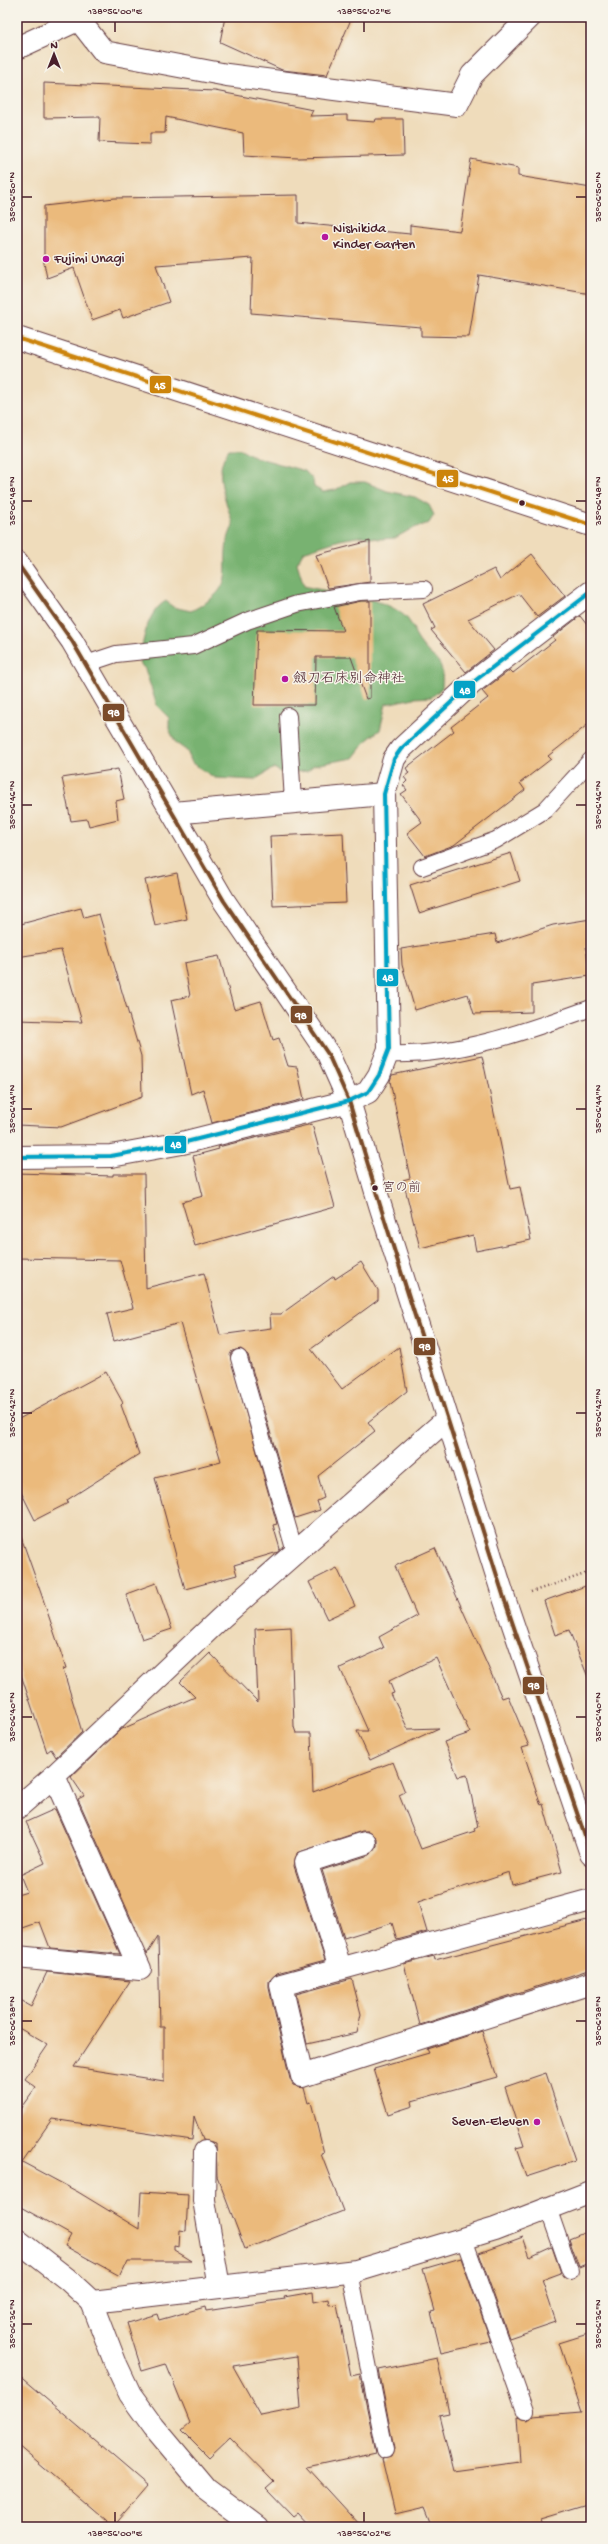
<svg xmlns="http://www.w3.org/2000/svg" width="608" height="2544" viewBox="0 0 608 2544" font-family="'Gochi Hand','Klee One',sans-serif">
	<style>
		.forest { fill: #78b271; stroke: #61684e }
		.building { fill: #ebba7b; fill-rule: evenodd }
		.lines { fill: none; stroke-linecap: round; stroke-linejoin: round }
		.lane-casing { stroke: #633b41; stroke-width: 18 }
		.street-casing { stroke: #633b41; stroke-width: 24 }
		.secondary-casing { stroke: #633b41; stroke-width: 24 }
		.path { stroke: #633b41; stroke-width: 2.5; stroke-dasharray: 1 3; stroke-linecap: butt }
		.lane { stroke: #fff; stroke-width: 16 }
		.street { stroke: #fff; stroke-width: 22 }
		.secondary { stroke: #fff; stroke-width: 22 }
		.bus-1-casing { stroke: #f7f3e8; stroke-width: 7 }
		.bus-2-casing { stroke: #f7f3e8; stroke-width: 7 }
		.bus-3-casing { stroke: #f7f3e8; stroke-width: 7 }
		.bus-1 { stroke: #cc840b; stroke-width: 4 }
		.bus-2 { stroke: #7a4b2a; stroke-width: 4 }
		.bus-3 { stroke: #04a2c6; stroke-width: 4 }
		.ticks { fill: none; stroke: #4a1f2b; stroke-width: 1.5 }
		.poi-dot { fill: #b5179e; stroke: #f7f3e8; stroke-width: 1.5 }
		.bus-dot { fill: #4a1f2b; stroke: #f7f3e8; stroke-width: 1.5 }
		.labels { text-anchor: middle; dominant-baseline: central; stroke-width: 3; stroke-linejoin: round; paint-order: stroke }
		.bus-label { font-size: 13px; fill: #4a1f2b; stroke: #f7f3e8; text-anchor: start }
		.poi-label { font-size: 14px; fill: #4a1f2b; stroke: #f7f3e8; text-anchor: start }
		.line-badge { stroke: #f7f3e8; stroke-width: 1.5 }
		.badge-label { font-size: 11px; text-anchor: middle; font-weight: bold; fill: #fff }
		.neatline { fill: none; stroke: #4a1f2b; stroke-width: 1.5 }
		.ticks-label { font-size: 10px; text-anchor: middle; fill: #4a1f2b }
	</style>
	<rect width="100%" height="100%" fill="#f7f3e8"/>
	<filter id="ink" filterUnits="userSpaceOnUse"><feTurbulence type="fractalNoise" baseFrequency=".025" numOctaves="2"/><feDisplacementMap in="SourceGraphic" scale="8" xChannelSelector="R" yChannelSelector="G"/><feConvolveMatrix kernelMatrix="1 2 1 2 8 2 1 2 1" color-interpolation-filters="sRGB"/></filter>
	<filter id="wash" filterUnits="userSpaceOnUse"><feTurbulence type="fractalNoise" baseFrequency=".012" numOctaves="4" result="noise"/><feDisplacementMap in="SourceGraphic" scale="16" xChannelSelector="R" yChannelSelector="G"/><feGaussianBlur stdDeviation="0.9" result="paint"/><feColorMatrix in="noise" values="0 0 0 0 0 0 0 0 0 0 0 0 0 0 0 0 0 1.4 0 .05"/><feComposite in="paint" operator="in"/></filter>
	<g filter="url(#wash)">
		<rect width="100%" height="100%" fill="#efdcbb"/>
		<!-- forest -->
		<path class="forest" d="M229 449H241L255 457 305 471 313 480 314 487 323 492 335 490 350 482H365L387 491 415 497 429 505 434 515 429 523 411 529 395 538 380 539 362 536 340 540 303 552 297 563 304 586C332 594 396 596 411 624 416 632 413 634 422 645 438 665 444 657 442 688L432 697 414 698 386 704 380 730 367 740 353 758 314 765 307 771 282 773 274 768 254 780 215 778 192 763 187 751 176 743 169 729V718L157 706 145 669 139 663C143 642 146 612 166 601L173 607 191 611C247 583 213 566 233 526 227 500 211 473 229 449Z"/>
		<g id="blocks">
			<!-- building -->
			<g class="building">
				<polygon points="225,17 352,17 327,75 282,70 220,42"/>
				<polygon points="44,83 215,91 313,110 310,116 347,115 347,120 375,122 376,119 403,119 404,155 298,158 244,155 243,133 166,117 165,133 150,133 150,144 99,142 100,117 44,118"/>
				<polygon points="471,159 518,168 518,176 591,188 591,294 479,275 469,337 421,336 421,327 251,313 253,258 156,265 169,302 123,318 120,310 92,320 74,268 47,278 44,263 44,206 115,198 298,195 298,223 410,234 410,225 460,231"/>
				<polygon points="370,541 370,582 328,588 316,555"/>
				<polygon points="532,554 565,596 537,617 519,594 468,619 494,650 466,672 431,630 435,628 423,604 494,569 500,580"/>
				<polygon points="361,601 370,601 370,698 366,699 351,657 316,657 315,705 254,705 257,630 343,631 334,607"/>
				<polygon points="580,616 591,630 591,722 548,756 551,759 520,783 525,790 454,845 425,856 407,833 422,822 401,794 407,790 403,785 407,781 404,777 409,773 406,768 454,731 451,727 488,698 482,691 510,670 513,673 555,640 553,637"/>
				<polygon points="118,769 124,799 116,801 118,819 89,826 87,819 71,821 62,778"/>
				<polygon points="343,833 346,903 273,906 270,836"/>
				<polygon points="511,853 520,881 419,913 410,885"/>
				<polygon points="177,873 187,919 155,926 145,880"/>
				<polygon points="81,908 84,918 99,914 141,1056 142,1097 61,1127 17,1125 17,1020 82,1022 61,950 17,957 17,925"/>
				<polygon points="591,919 591,946 586,947 590,976 532,985 532,1012 474,1014 468,994 415,1010 402,965 401,949 495,934 497,943 553,925"/>
				<polygon points="219,956 234,1009 261,1001 273,1040 279,1038 288,1066 297,1067 304,1099 212,1123 203,1089 191,1094 171,1000 190,996 184,963"/>
				<polygon points="482,1056 510,1189 520,1187 531,1240 476,1251 473,1235 420,1248 403,1180 410,1178 390,1081 392,1075"/>
				<polygon points="312,1124 335,1207 195,1246 182,1202 203,1196 193,1156 219,1149 218,1147"/>
				<polygon points="17,1173 113,1176 113,1174 144,1174 146,1288 204,1273 220,1335 271,1328 270,1314 281,1314 334,1276 335,1279 361,1262 378,1290 378,1300 311,1349 342,1389 399,1347 407,1391 368,1422 375,1431 318,1476 324,1498 317,1501 320,1510 295,1518 248,1355 241,1349 232,1351 230,1355 277,1524 273,1525 280,1549 278,1552 234,1565 237,1575 185,1589 155,1478 221,1461 180,1323 114,1341 107,1314 133,1308 120,1260 17,1258"/>
				<polygon points="106,1372 123,1403 121,1405 139,1454 67,1500 68,1503 35,1520 17,1484 17,1420"/>
				<polygon points="17,1537 21,1537 43,1599 66,1668 63,1669 82,1732 56,1757 51,1749 47,1752 17,1663"/>
				<polygon points="435,1548 502,1698 508,1696 529,1746 522,1748 541,1805 543,1804 562,1872 512,1885 509,1872 418,1902 427,1932 397,1940 392,1923 344,1938 322,1870 369,1855 377,1846 377,1839 368,1831 362,1831 297,1853 294,1866 325,1960 277,1973 269,1981 269,1988 290,2079 293,2085 304,2088 308,2103 311,2102 324,2153 321,2154 343,2211 245,2249 217,2176 216,2143 203,2140 194,2116 192,2140 52,2119 22,2162 78,2192 139,2229 141,2192 188,2195 186,2231 180,2230 179,2247 174,2246 174,2250 192,2261 127,2261 120,2276 65,2246 71,2235 17,2205 17,2113 36,2087 25,2079 48,2045 17,2027 17,1998 31,2006 47,1972 130,1981 74,2067 164,2081 164,2027 160,2027 158,1937 147,1954 78,1799 84,1796 71,1777 120,1730 195,1697 180,1682 210,1653 258,1702 255,1629 291,1627 294,1727 296,1733 311,1733 313,1792 393,1762 405,1792 399,1795 421,1849 475,1831 474,1829 478,1827 467,1775 458,1777 444,1742 470,1733 436,1658 389,1681 394,1693 391,1694 408,1729 439,1728 370,1760 357,1731 368,1731 340,1668 384,1648 379,1637 417,1616 395,1566"/>
				<polygon points="337,1568 355,1606 327,1619 309,1582"/>
				<polygon points="156,1583 172,1629 142,1639 126,1594"/>
				<polygon points="591,1584 591,1682 590,1682 569,1630 555,1635 544,1601"/>
				<polygon points="55,1809 120,1954 50,1948 40,1922 17,1930 17,1895 27,1892 20,1875 45,1863 26,1822"/>
				<polygon points="587,1920 591,1936 591,1969 420,2025 404,1964 434,1956 435,1960"/>
				<polygon points="352,1979 361,2014 357,2033 307,2044 296,1994"/>
				<polygon points="482,2031 497,2077 412,2101 413,2106 388,2114 374,2069 429,2053 427,2049"/>
				<polygon points="546,2073 575,2161 526,2177 516,2148 524,2146 505,2087"/>
				<polygon points="591,2230 591,2262 579,2267 569,2239"/>
				<polygon points="523,2237 530,2257 552,2247 561,2273 542,2280 556,2322 509,2338 479,2253"/>
				<polygon points="461,2258 491,2342 441,2353 431,2312 435,2311 423,2269"/>
				<path d="M313 2292 314 2302 328 2299 329 2305 337 2304 351 2376 360 2374 376 2452 307 2467 362 2527H309L298 2515 294 2518 266 2489 274 2482 230 2437 209 2457 182 2430 190 2423 166 2364 142 2371 127 2323 157 2314 159 2320 205 2307 206 2311 285 2299 284 2297ZM297 2356 301 2408 261 2416 233 2366Z"/>
				<polygon points="591,2333 591,2503 541,2518 544,2527 433,2527 425,2507 395,2514 382,2459 391,2457 394,2449 379,2370 437,2358 449,2413 439,2415 453,2471 520,2462 517,2417 528,2420 533,2416 582,2412 559,2343"/>
				<polygon points="17,2374 148,2486 113,2527 17,2445"/>
			</g>
		</g>
	</g>
	<g filter="url(#ink)">
		<use href="#blocks" fill-opacity="0" stroke="#633b41" stroke-width="1"/>
		<g class="lines">
			<defs>
				<g id="lane">
					<polyline points="86,664 116,654 193,646 247,621 297,604 360,592 424,589"/>
					<polyline points="288,716 293,802"/>
					<polyline points="422,867 496,840 545,810 591,760"/>
					<path d="M387 1054C456 1057 527 1031 591 1008"/>
					<polyline points="239,1358 295,1552"/>
					<polyline points="548,2208 570,2271"/>
					<polyline points="464,2239 525,2411"/>
					<polyline points="350,2272 385,2450"/>
				</g>
				<g id="street">
					<polyline points="79,20 104,52 227,75 457,105 472,75 530,17"/>
					<polyline points="173,813 384,794"/>
					<polyline points="17,1157 111,1156 182,1143 349,1101 368,1092 379,1075 389,1049 384,794 394,759 401,749 472,683 591,592"/>
					<polyline points="17,1808 54,1776 221,1618 447,1419"/>
					<polyline points="591,1900 281,1985 302,2076 591,1983"/>
					<polyline points="17,1957 140,1969 54,1776"/>
					<polyline points="340,1967 306,1862 365,1843"/>
					<polyline points="205,2152 204,2200 219,2287"/>
					<polyline points="17,2240 67,2279 92,2302 356,2271 495,2229 591,2192"/>
					<polyline points="92,2302 115,2362 130,2394 154,2427 206,2489 257,2527"/>
				</g>
				<g id="secondary">
					<polyline points="17,48 84,17"/>
					<polyline points="17,338 591,525"/>
					<polyline points="17,563 72,641 224,901 328,1054 349,1101 380,1205 505,1601 591,1854"/>
				</g>
			</defs>
			<!-- lane casing -->
			<use href="#lane" class="lane-casing"/>
			<!-- street casing -->
			<use href="#street" class="street-casing"/>
			<!-- secondary casing -->
			<use href="#secondary" class="secondary-casing"/>
			<!-- path -->
			<polyline class="path" points="531,1592 591,1572"/>
			<!-- lane -->
			<use href="#lane" class="lane"/>
			<!-- street -->
			<use href="#street" class="street"/>
			<!-- secondary -->
			<use href="#secondary" class="secondary"/>
			<defs>
				<polyline id="bus-1" points="17,338 591,525"/>
				<polyline id="bus-2" points="17,563 72,641 224,901 328,1054 349,1101 380,1205 505,1601 591,1854"/>
				<polyline id="bus-3" points="17,1157 111,1156 182,1143 349,1101 368,1092 379,1075 389,1049 384,794 394,759 401,749 472,683 591,592"/>
			</defs>
			<!-- bus-1 casing -->
			<use href="#bus-1" class="bus-1-casing"/>
			<!-- bus-2 casing -->
			<use href="#bus-2" class="bus-2-casing"/>
			<!-- bus-3 casing -->
			<use href="#bus-3" class="bus-3-casing"/>
			<!-- bus-1 -->
			<use href="#bus-1" class="bus-1"/>
			<!-- bus-2 -->
			<use href="#bus-2" class="bus-2"/>
			<!-- bus-3 -->
			<use href="#bus-3" class="bus-3"/>
		</g>
	</g>
	<!-- ticks -->
	<path class="ticks" d="M115 22V32M364 22V32M22 197H32M576 197H586M22 501H32M576 501H586M22 805H32M576 805H586M22 1109H32M576 1109H586M22 1413H32M576 1413H586M22 1717H32M576 1717H586M22 2021H32M576 2021H586M22 2324H32M576 2324H586M115 2512V2522M364 2512V2522"/>
	<!-- markers -->
	<g class="poi-dot">
		<circle cx="325" cy="237" r="4"/>
		<circle cx="46" cy="259" r="4"/>
		<circle cx="285" cy="679" r="4"/>
		<circle cx="537" cy="2122" r="4"/>
	</g>
	<g class="bus-dot">
		<circle cx="522" cy="503" r="3.5"/>
		<circle cx="375" cy="1188" r="3.5"/>
	</g>
	<g class="labels">
		<!-- bus labels -->
		<g class="bus-label">
			<text x="382" y="1188">宮の前</text>
		</g>
		<!-- poi labels -->
		<g class="poi-label">
			<text x="333" y="229">Nishikida<tspan x="333" dy="16">Kinder Garten</tspan></text>
			<text x="54" y="259">Fujimi Unagi</text>
			<text x="293" y="679">劔刀石床別命神社</text>
			<text x="529" y="2122" text-anchor="end">Seven-Eleven</text>
		</g>
	</g>
	<g class="line-badge">
		<rect x="149" y="375" width="23" height="19" rx="4" fill="#cc840b"/>
		<rect x="436" y="469" width="23" height="19" rx="4" fill="#cc840b"/>
		<rect x="453" y="680" width="23" height="19" rx="4" fill="#04a2c6"/>
		<rect x="102" y="703" width="23" height="19" rx="4" fill="#7a4b2a"/>
		<rect x="376" y="968" width="23" height="19" rx="4" fill="#04a2c6"/>
		<rect x="290" y="1005" width="23" height="19" rx="4" fill="#7a4b2a"/>
		<rect x="164" y="1135" width="23" height="19" rx="4" fill="#04a2c6"/>
		<rect x="413" y="1337" width="23" height="19" rx="4" fill="#7a4b2a"/>
		<rect x="522" y="1676" width="23" height="19" rx="4" fill="#7a4b2a"/>
	</g>
	<g class="badge-label">
		<text x="160" y="389">45</text>
		<text x="448" y="482">45</text>
		<text x="465" y="694">48</text>
		<text x="114" y="716">98</text>
		<text x="388" y="981">48</text>
		<text x="301" y="1019">98</text>
		<text x="176" y="1148">48</text>
		<text x="425" y="1350">98</text>
		<text x="534" y="1689">98</text>
	</g>
	<!-- margin -->
	<rect width="608" height="2544" fill="none" stroke="#f7f3e8" stroke-width="44"/>
	<!-- north arrow -->
	<g transform="translate(54 54)" stroke="#f7f3e8" stroke-width="3" paint-order="stroke">
	<path d="M0-3L7 15L0 10L-7 15Z" fill="#4a1f2b"/>
	<text y="-6" font-size="11" font-weight="bold" text-anchor="middle" fill="#4a1f2b">N</text>
	</g>
	<rect x="22" y="22" width="564" height="2500" class="neatline"/>
	<g class="ticks-label">
		<text x="115" y="14">138°56'00"E</text>
		<text x="364" y="14">138°56'02"E</text>
		<text transform="translate(11 197) rotate(-90)" y="4">35°06'50"N</text>
		<text transform="translate(597 197) rotate(-90)" y="4">35°06'50"N</text>
		<text transform="translate(11 501) rotate(-90)" y="4">35°06'48"N</text>
		<text transform="translate(597 501) rotate(-90)" y="4">35°06'48"N</text>
		<text transform="translate(11 805) rotate(-90)" y="4">35°06'46"N</text>
		<text transform="translate(597 805) rotate(-90)" y="4">35°06'46"N</text>
		<text transform="translate(11 1109) rotate(-90)" y="4">35°06'44"N</text>
		<text transform="translate(597 1109) rotate(-90)" y="4">35°06'44"N</text>
		<text transform="translate(11 1413) rotate(-90)" y="4">35°06'42"N</text>
		<text transform="translate(597 1413) rotate(-90)" y="4">35°06'42"N</text>
		<text transform="translate(11 1717) rotate(-90)" y="4">35°06'40"N</text>
		<text transform="translate(597 1717) rotate(-90)" y="4">35°06'40"N</text>
		<text transform="translate(11 2021) rotate(-90)" y="4">35°06'38"N</text>
		<text transform="translate(597 2021) rotate(-90)" y="4">35°06'38"N</text>
		<text transform="translate(11 2324) rotate(-90)" y="4">35°06'36"N</text>
		<text transform="translate(597 2324) rotate(-90)" y="4">35°06'36"N</text>
		<text x="115" y="2536">138°56'00"E</text>
		<text x="364" y="2536">138°56'02"E</text>
	</g>
</svg>
